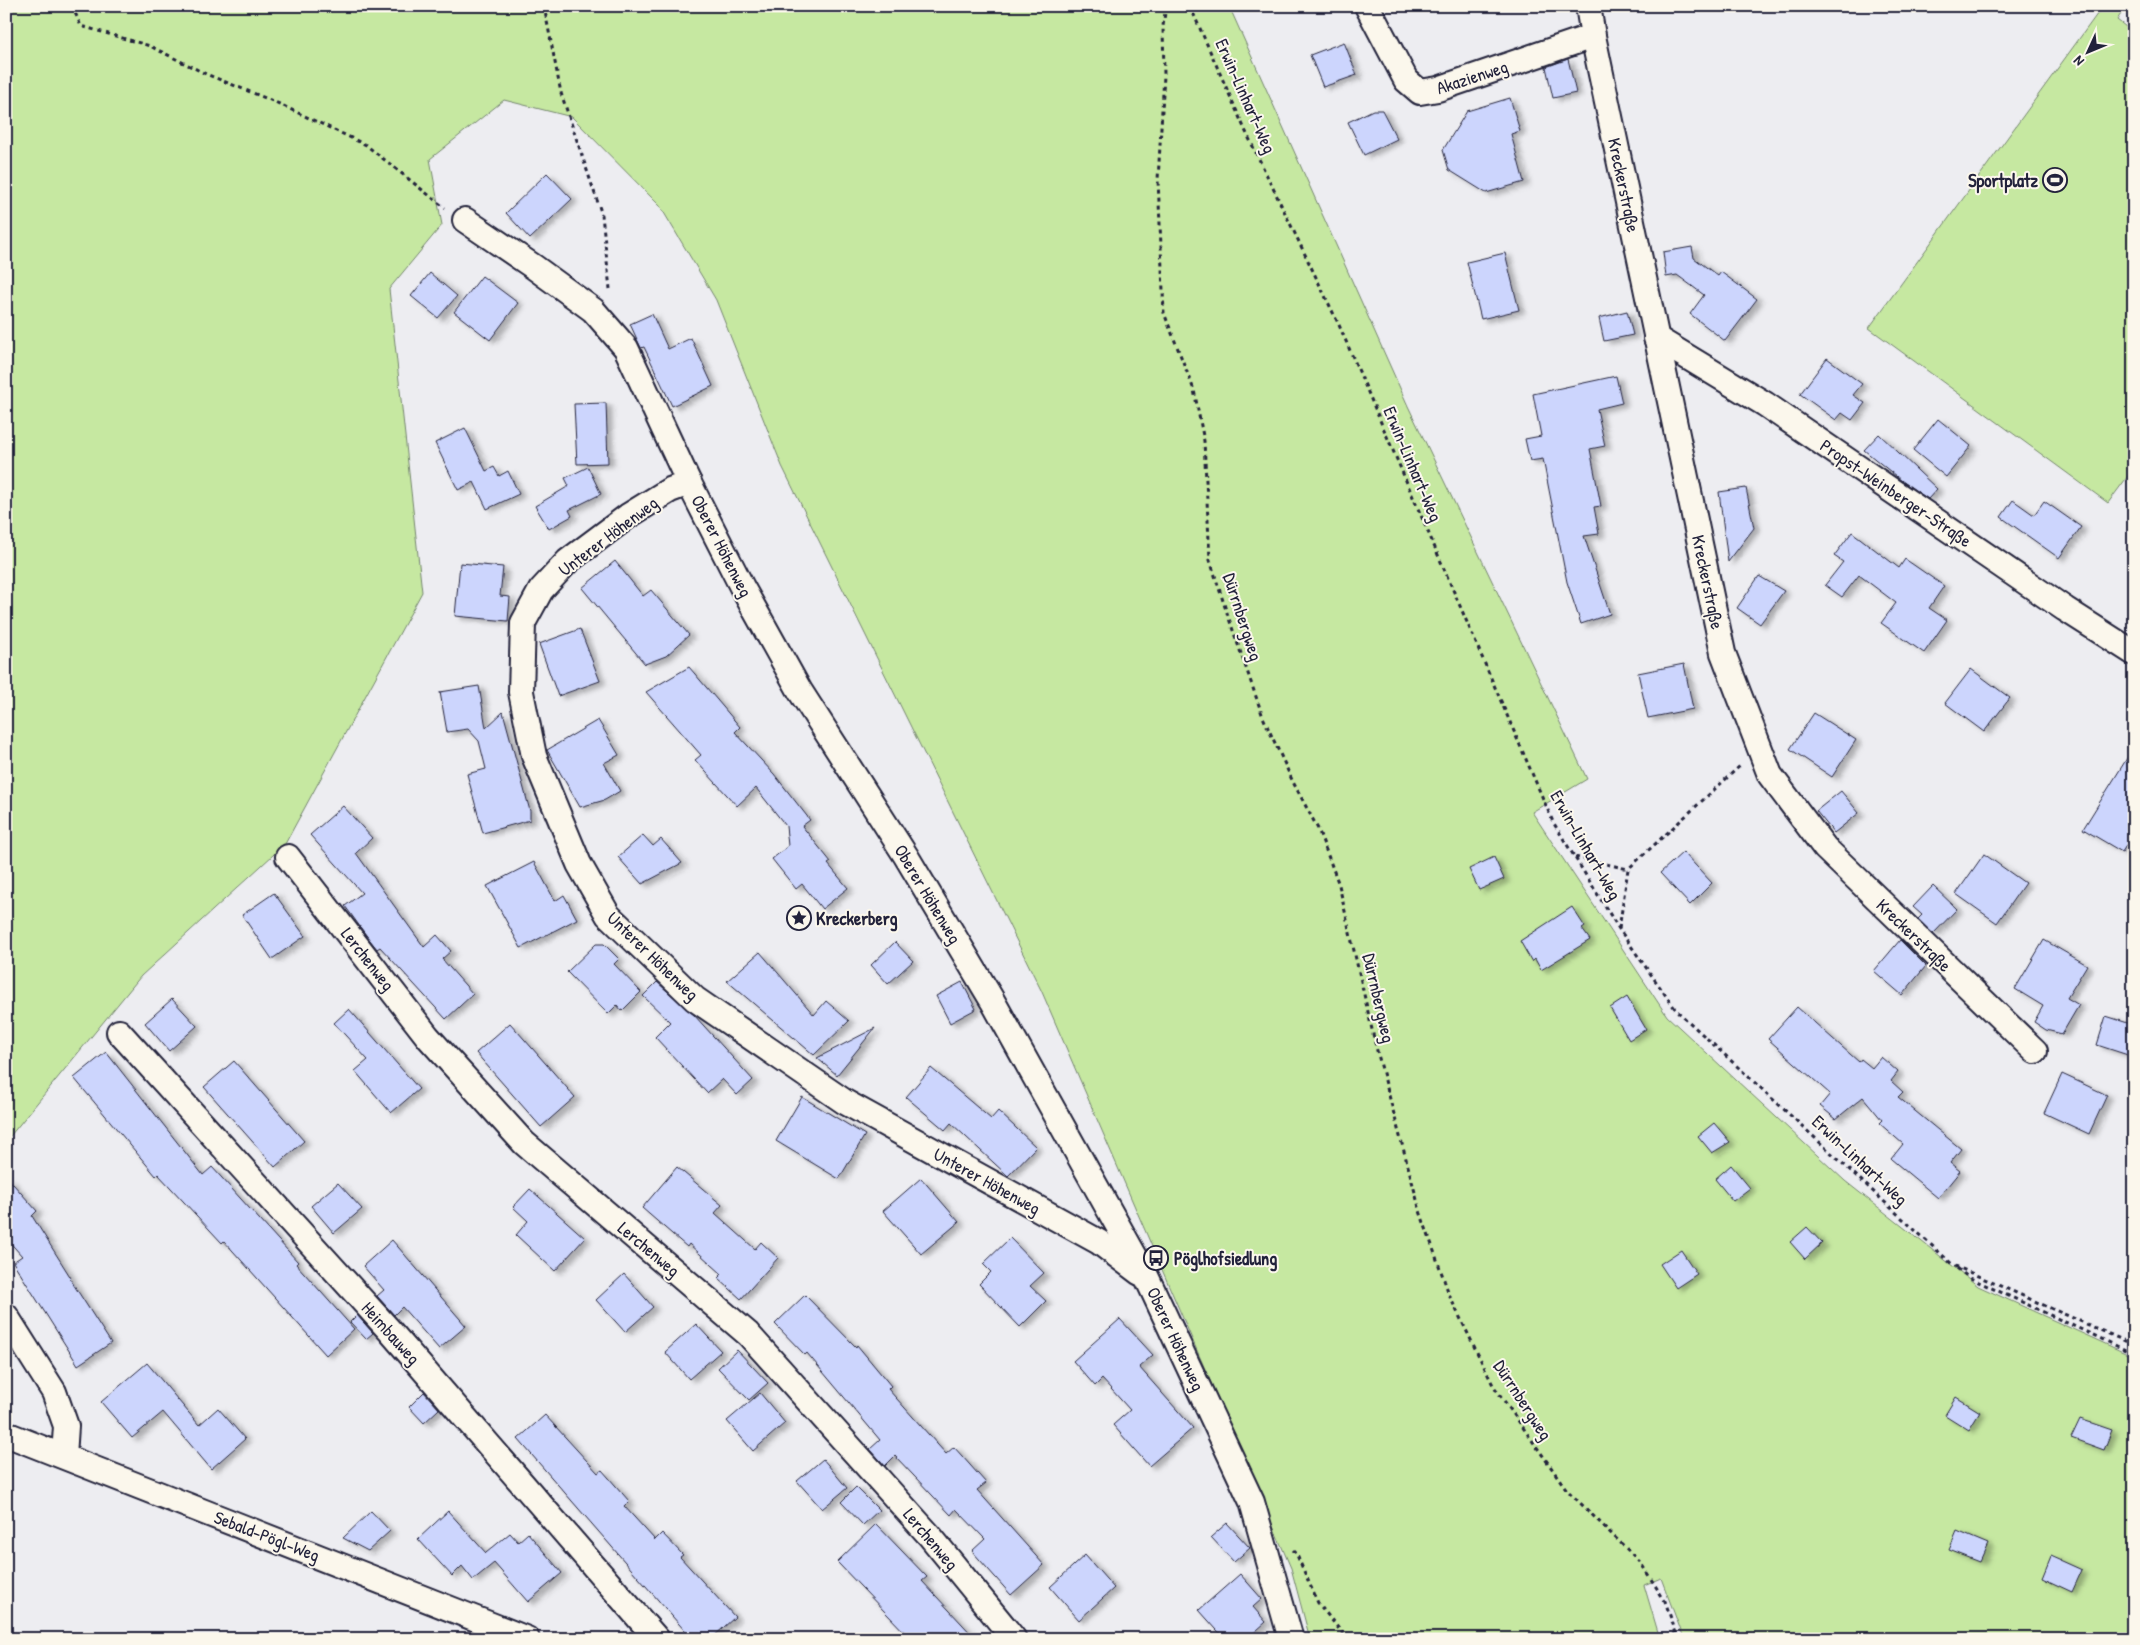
<svg xmlns="http://www.w3.org/2000/svg" width="2140" height="1645" viewBox="0 0 2140 1645" font-family="'Patrick Hand',sans-serif">
	<style>
		.green { fill: #c6e8a1; stroke: #74856e }
		.building { fill: #ccd5fd; stroke: #22223b; filter: url(#shadow) }
		.lines { fill: none; stroke-linecap: round; stroke-linejoin: round }
		.street-casing { stroke: #22223b; stroke-width: 28 }
		.path { stroke: #22223b; stroke-width: 3; stroke-dasharray: 4 4; stroke-linecap: butt }
		.street { stroke: #fbf7ec; stroke-width: 24 }
		.labels { text-anchor: middle; dominant-baseline: central; stroke-width: 4; stroke-linejoin: round; paint-order: stroke }
		.street-label { font-size: 18px; fill: #22223b; stroke: #fbf7ec }
		.poi-label { font-size: 18px; font-weight: bold; fill: #22223b; stroke: #fbf7ec; text-anchor: start }
	</style>
	<defs>
		<filter id="shadow"><feDropShadow dx="5.5" dy="3" stdDeviation="2.5" flood-color="#0004"/></filter>
	</defs>
	<rect width="100%" height="100%" fill="#ededf1"/>
	<filter id="ink" filterUnits="userSpaceOnUse"><feTurbulence type="fractalNoise" baseFrequency=".02" numOctaves="2"/><feDisplacementMap in="SourceGraphic" scale="10" xChannelSelector="R" yChannelSelector="G"/><feConvolveMatrix kernelMatrix="1 2 1 2 8 2 1 2 1" color-interpolation-filters="sRGB"/></filter>
	<g filter="url(#ink)">
		<!-- green -->
		<g class="green">
			<polygon points="6,6 1229,6 1408,406 1587,779 1532,812 1667,1016 1845,1181 1978,1286 2134,1357 2134,1639 1684,1639 1661,1578 1644,1585 1660,1639 1310,1639 1291,1568 1042,992 782,466 716,300 660,206 572,117 504,100 430,159 442,225 389,289 422,592 285,844 141,976 6,1141"/>
			<polygon points="2103,6 2126,6 2117,20 2134,33 2134,468 2108,503 1869,328"/>
		</g>
		<!-- building -->
		<g class="building">
			<polygon points="1344,42 1357,75 1323,87 1310,55"/>
			<polygon points="1568,59 1576,93 1553,98 1546,67"/>
			<polygon points="1510,98 1520,131 1511,134 1524,182 1486,193 1449,170 1443,150 1467,111"/>
			<polygon points="1373,110 1382,110 1397,139 1364,155 1348,122"/>
			<polygon points="547,173 572,199 530,239 506,213"/>
			<polygon points="1692,247 1694,258 1718,276 1721,272 1757,299 1725,341 1690,314 1704,295 1677,275 1666,277 1663,252"/>
			<polygon points="1505,253 1519,310 1481,319 1467,262"/>
			<polygon points="430,273 457,296 438,318 411,296"/>
			<polygon points="482,276 518,303 490,340 454,312"/>
			<polygon points="1627,311 1633,335 1604,341 1599,318"/>
			<polygon points="652,314 668,349 691,338 713,386 672,406 644,347 641,348 630,324"/>
			<polygon points="1827,358 1862,384 1853,395 1865,403 1852,420 1842,413 1836,420 1800,394"/>
			<polygon points="1616,376 1622,403 1597,409 1605,446 1590,449 1601,506 1594,507 1599,534 1584,536 1610,614 1581,624 1567,582 1543,459 1530,461 1525,439 1541,436 1533,394"/>
			<polygon points="606,403 608,463 577,464 574,404"/>
			<polygon points="1938,419 1971,446 1946,477 1913,450"/>
			<polygon points="465,428 486,471 494,467 499,476 508,471 519,494 487,509 474,482 458,490 435,443"/>
			<polygon points="1879,434 1937,489 1928,499 1902,481 1864,450"/>
			<polygon points="588,467 601,494 569,510 572,516 549,529 535,506 569,486 565,478"/>
			<polygon points="1746,488 1754,528 1728,562 1719,492"/>
			<polygon points="2013,500 2034,515 2044,501 2081,527 2059,558 2001,517"/>
			<polygon points="1852,532 1899,568 1905,559 1944,586 1929,608 1947,620 1924,653 1881,623 1896,603 1859,575 1842,597 1825,585 1843,562 1834,556"/>
			<polygon points="615,561 643,596 651,590 689,635 666,656 645,664 582,588"/>
			<polygon points="460,563 503,567 500,596 510,597 508,621 455,616"/>
			<polygon points="1759,576 1784,591 1760,624 1737,608"/>
			<polygon points="580,629 600,681 558,696 539,644"/>
			<polygon points="1684,664 1693,709 1648,718 1638,673"/>
			<polygon points="689,667 740,727 735,732 774,774 810,820 802,826 831,862 828,864 848,888 822,909 802,884 796,889 772,859 788,846 786,826 756,788 737,806 695,760 701,755 646,692"/>
			<polygon points="1971,669 2010,698 1984,732 1945,703"/>
			<polygon points="479,686 486,728 503,712 530,811 530,820 483,833 467,774 486,769 479,741 468,729 447,732 440,692"/>
			<polygon points="1814,713 1856,740 1832,777 1790,749"/>
			<polygon points="598,720 619,755 604,763 620,791 605,800 580,807 547,750"/>
			<polygon points="2134,747 2134,833 2122,852 2083,829"/>
			<polygon points="1841,791 1859,813 1834,833 1816,811"/>
			<polygon points="343,806 372,838 356,853 424,947 437,935 451,951 442,959 473,994 446,1019 380,947 377,949 366,935 345,906 362,893 310,835"/>
			<polygon points="643,835 653,846 661,839 682,863 642,884 618,857"/>
			<polygon points="1683,852 1712,883 1690,905 1660,873"/>
			<polygon points="1984,854 2025,883 1997,923 1956,894"/>
			<polygon points="1494,857 1504,879 1479,890 1469,869"/>
			<polygon points="534,862 555,901 564,895 577,919 521,948 487,886"/>
			<polygon points="1933,886 1957,909 1933,934 1918,919 1922,915 1913,907"/>
			<polygon points="274,893 305,936 272,959 242,915"/>
			<polygon points="1572,907 1585,927 1582,929 1590,940 1541,970 1535,959 1532,962 1520,941"/>
			<polygon points="1900,940 1926,966 1902,995 1874,971"/>
			<polygon points="2044,940 2087,965 2067,998 2079,1005 2062,1034 2046,1030 2034,1022 2043,1006 2015,989"/>
			<polygon points="895,942 913,961 888,984 871,965"/>
			<polygon points="596,944 604,944 619,959 614,964 641,992 622,1011 617,1005 608,1014 567,972"/>
			<polygon points="760,952 814,1015 826,1001 849,1021 814,1055 727,981"/>
			<polygon points="657,982 694,1015 753,1080 737,1095 722,1079 707,1093 655,1037 670,1022 643,996"/>
			<polygon points="962,982 976,1009 950,1023 936,996"/>
			<polygon points="1627,997 1646,1029 1629,1040 1610,1008"/>
			<polygon points="172,999 197,1026 169,1051 145,1023"/>
			<polygon points="1797,1007 1859,1062 1861,1059 1872,1068 1881,1057 1898,1072 1891,1081 1903,1092 1898,1097 1961,1149 1950,1163 1960,1171 1938,1198 1891,1159 1903,1144 1879,1123 1882,1120 1863,1097 1836,1119 1820,1106 1830,1094 1768,1039"/>
			<polygon points="349,1009 419,1089 391,1113 355,1071 368,1060 334,1023"/>
			<polygon points="2106,1016 2134,1025 2134,1057 2097,1045"/>
			<polygon points="510,1023 575,1097 541,1127 476,1053"/>
			<polygon points="875,1028 837,1075 817,1058"/>
			<polygon points="106,1052 203,1175 212,1167 298,1262 296,1264 354,1329 326,1355 224,1241 222,1243 158,1174 156,1176 74,1078"/>
			<polygon points="234,1061 304,1141 275,1167 204,1087"/>
			<polygon points="931,1068 991,1119 998,1111 1036,1147 1008,1176 951,1123 945,1130 906,1097"/>
			<polygon points="2062,1074 2107,1095 2089,1134 2044,1113"/>
			<polygon points="802,1097 865,1135 839,1179 776,1141"/>
			<polygon points="1714,1123 1730,1142 1712,1153 1698,1136"/>
			<polygon points="1731,1165 1750,1188 1733,1201 1715,1179"/>
			<polygon points="677,1167 722,1205 715,1213 755,1249 761,1242 778,1258 741,1299 718,1278 722,1274 689,1244 687,1247 642,1208"/>
			<polygon points="6,1176 37,1211 32,1216 71,1278 70,1279 111,1343 78,1365 13,1262 22,1256 6,1238"/>
			<polygon points="921,1178 959,1222 921,1254 883,1211"/>
			<polygon points="338,1183 362,1209 334,1233 311,1206"/>
			<polygon points="530,1189 585,1238 555,1271 516,1235 528,1221 513,1207"/>
			<polygon points="1807,1227 1822,1243 1805,1259 1790,1242"/>
			<polygon points="1010,1238 1044,1273 1030,1286 1046,1301 1020,1327 979,1284 991,1272 983,1264"/>
			<polygon points="392,1240 466,1326 439,1349 402,1307 394,1315 377,1296 384,1290 363,1266"/>
			<polygon points="1681,1250 1697,1274 1676,1288 1660,1264"/>
			<polygon points="624,1274 653,1307 625,1332 596,1300"/>
			<polygon points="805,1295 856,1347 857,1345 891,1386 888,1389 946,1454 954,1447 986,1483 977,1490 1044,1565 1011,1595 972,1551 985,1539 956,1509 951,1515 895,1456 885,1466 870,1449 880,1440 807,1353 805,1355 775,1324"/>
			<polygon points="357,1315 373,1333 366,1339 350,1322"/>
			<polygon points="1120,1319 1153,1355 1139,1367 1193,1428 1149,1466 1113,1425 1130,1410 1102,1379 1095,1386 1073,1361"/>
			<polygon points="696,1324 721,1351 689,1379 665,1352"/>
			<polygon points="737,1350 768,1383 749,1400 718,1368"/>
			<polygon points="147,1363 199,1425 218,1408 245,1439 211,1469 163,1412 132,1438 101,1402"/>
			<polygon points="424,1392 439,1409 424,1423 409,1407"/>
			<polygon points="760,1393 785,1423 753,1451 727,1421"/>
			<polygon points="1956,1397 1980,1412 1969,1430 1945,1415"/>
			<polygon points="545,1415 598,1473 602,1470 629,1501 624,1506 655,1540 662,1533 683,1555 680,1557 735,1617 711,1639 692,1639 518,1439"/>
			<polygon points="2080,1419 2112,1430 2104,1450 2071,1438"/>
			<polygon points="823,1459 847,1488 822,1509 797,1481"/>
			<polygon points="856,1487 879,1510 863,1525 841,1502"/>
			<polygon points="371,1511 390,1531 368,1551 343,1538"/>
			<polygon points="448,1511 486,1553 510,1533 518,1542 528,1533 562,1573 528,1602 494,1563 473,1580 462,1566 452,1576 418,1539"/>
			<polygon points="1227,1523 1250,1548 1234,1562 1211,1537"/>
			<polygon points="876,1524 927,1577 922,1581 976,1639 911,1639 837,1562"/>
			<polygon points="1957,1531 1988,1544 1980,1562 1949,1550"/>
			<polygon points="1085,1555 1114,1588 1079,1620 1050,1587"/>
			<polygon points="2051,1556 2082,1570 2072,1592 2042,1578"/>
			<polygon points="1240,1574 1262,1599 1253,1607 1266,1622 1247,1639 1225,1639 1199,1610"/>
		</g>
		<g class="lines">
			<defs>
				<g id="street">
					<polyline points="1367,6 1406,80 1420,92 1438,89 1593,36"/>
					<polyline points="1588,6 1593,36 1723,653 1770,775 1825,848 2035,1051"/>
					<polyline points="465,220 534,267 593,310 626,348 689,483 742,587 800,691 906,856 992,1000 1147,1278 1252,1502 1291,1639"/>
					<polyline points="1656,338 1765,404 2065,609 2134,653"/>
					<polyline points="689,483 670,490 628,516 568,561 541,590 523,623 521,692 534,756 579,864 608,915 695,999 845,1102 1099,1242 1140,1273"/>
					<polyline points="288,857 428,1037 524,1143 748,1334 930,1536 1014,1639"/>
					<polyline points="119,1032 390,1331 657,1639"/>
					<polyline points="6,1316 54,1392 66,1426 64,1456"/>
					<polyline points="6,1434 527,1639"/>
				</g>
			</defs>
			<!-- street casing -->
			<use href="#street" class="street-casing"/>
			<!-- path -->
			<g class="path">
				<polyline points="72,6 81,26 150,46 206,74 275,102 366,145 445,208"/>
				<polyline points="544,6 561,93 602,215 610,289"/>
				<polyline points="1166,6 1163,26 1164,75 1158,180 1164,313 1194,390 1204,441 1210,560 1225,607 1263,717 1293,782 1318,829 1339,885 1376,1047 1420,1211 1450,1297 1493,1385 1567,1490 1640,1562 1665,1601 1678,1639"/>
				<polyline points="1190,6 1246,132 1339,325 1553,822 1619,929 1676,1010 1953,1265 2134,1345"/>
				<polyline points="1575,857 1628,869"/>
				<polyline points="1619,929 1628,869 1741,765"/>
				<polyline points="1957,1268 1968,1277 2134,1354"/>
				<polyline points="1293,1550 1296,1553 1318,1603 1347,1639"/>
			</g>
			<!-- street -->
			<use href="#street" class="street"/>
		</g>
	</g>
	<!-- icons -->
	<defs>
		<symbol id="stadium-ring" viewBox="-11 -11 22 22"><circle r="9.5" fill="#fbf7ec" stroke="#22223b" stroke-width="1.5"/><path d="M0-5a6.5 5 0 1 0 0 10a6.5 5 0 1 0 0-10ZM-3.5-1.8h7v3.6h-7Z" fill="#22223b"/></symbol>
		<symbol id="sight-ring" viewBox="-11 -11 22 22"><circle r="9.5" fill="#fbf7ec" stroke="#22223b" stroke-width="1.5"/><path d="M0-6L1.8-2.2L6-1.7L2.9 1.2L3.7 5.4L0 3.3L-3.7 5.4L-2.9 1.2L-6-1.7L-1.8-2.2Z" fill="#22223b"/></symbol>
		<symbol id="bus-ring" viewBox="-11 -11 22 22"><circle r="9.5" fill="#fbf7ec" stroke="#22223b" stroke-width="1.5"/><path d="M-5-6H5V4H4V6H2V4H-2V6H-4V4H-5ZM-3.5-4V0h7V-4ZM-3.5 1.2v1.5H-2V1.2ZM2 1.2v1.5H3.5V1.2Z" fill="#22223b"/></symbol>
	</defs>
	<g fill-rule="evenodd">
		<use href="#stadium-ring" x="2041" y="166" width="28" height="28"/>
		<use href="#sight-ring" x="785" y="904" width="28" height="28"/>
		<use href="#bus-ring" x="1142" y="1244" width="28" height="28"/>
	</g>
	<g class="labels">
		<!-- street labels -->
		<g class="street-label">
			<text transform="translate(1472 77) rotate(-18)">Akazienweg</text>
			<text transform="translate(1246 96) rotate(66)">Erwin-Linhart-Weg</text>
			<text transform="translate(1624 185) rotate(78)">Kreckerstraße</text>
			<text transform="translate(1413 464) rotate(67)">Erwin-Linhart-Weg</text>
			<text transform="translate(1896 493) rotate(34)">Propst-Weinberger-Straße</text>
			<text transform="translate(608 536) rotate(-37)">Unterer Höhenweg</text>
			<text transform="translate(722 546) rotate(63)">Oberer Höhenweg</text>
			<text transform="translate(1708 582) rotate(78)">Kreckerstraße</text>
			<text transform="translate(1243 617) rotate(72)">Dürrnbergweg</text>
			<text transform="translate(1586 845) rotate(60)">Erwin-Linhart-Weg</text>
			<text transform="translate(928 894) rotate(59)">Oberer Höhenweg</text>
			<text transform="translate(1914 935) rotate(44)">Kreckerstraße</text>
			<text transform="translate(653 956) rotate(44)">Unterer Höhenweg</text>
			<text transform="translate(368 959) rotate(52)">Lerchenweg</text>
			<text transform="translate(1379 998) rotate(77)">Dürrnbergweg</text>
			<text transform="translate(1860 1160) rotate(43)">Erwin-Linhart-Weg</text>
			<text transform="translate(987 1181) rotate(29)">Unterer Höhenweg</text>
			<text transform="translate(649 1249) rotate(40)">Lerchenweg</text>
			<text transform="translate(391 1333) rotate(48)">Heimbauweg</text>
			<text transform="translate(1176 1339) rotate(65)">Oberer Höhenweg</text>
			<text transform="translate(1523 1400) rotate(57)">Dürrnbergweg</text>
			<text transform="translate(267 1536) rotate(21)">Sebald-Pögl-Weg</text>
			<text transform="translate(931 1539) rotate(50)">Lerchenweg</text>
		</g>
		<!-- poi labels -->
		<g class="poi-label">
			<text x="2038" y="180" text-anchor="end">Sportplatz</text>
			<text x="816" y="918">Kreckerberg</text>
			<text x="1174" y="1258">Pöglhofsiedlung</text>
		</g>
	</g>
	<!-- margin -->
	<rect width="2140" height="1645" fill="none" stroke="#fbf7ec" stroke-width="25"/>
	<rect x="12" y="12" width="2115" height="1620" fill="none" stroke="#22223b" stroke-width="2" filter="url(#ink)"/>
	<!-- north arrow -->
	<g transform="translate(2088 52) rotate(226)" stroke="#fbf7ec" stroke-width="4" paint-order="stroke">
	<path d="M0-4L9 19L0 12L-9 19Z" fill="#22223b"/>
	<text y="-8" font-size="14" font-weight="bold" text-anchor="middle" fill="#22223b">N</text>
	</g>
</svg>
